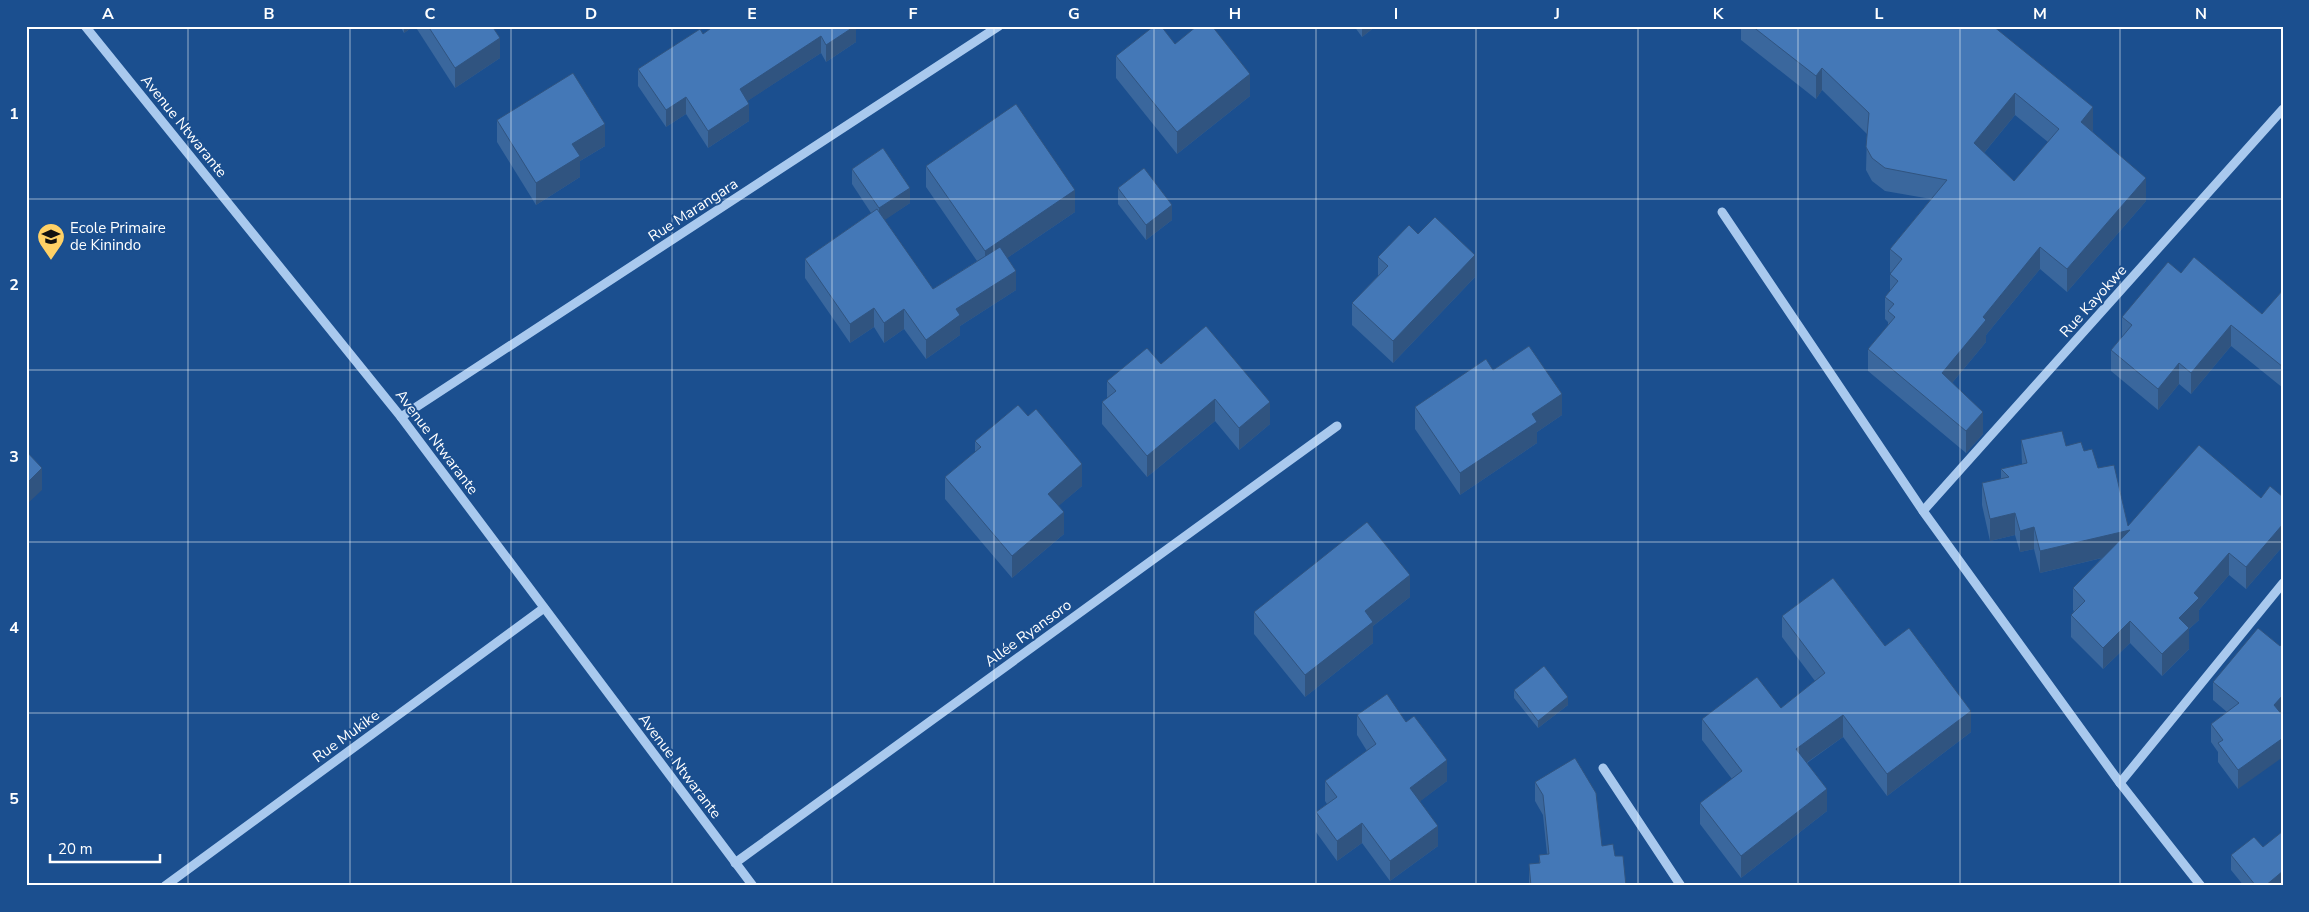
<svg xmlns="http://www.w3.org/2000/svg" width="2309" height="912" viewBox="0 0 2309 912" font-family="'Nunito Sans',sans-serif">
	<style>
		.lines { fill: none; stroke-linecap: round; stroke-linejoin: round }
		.minor { stroke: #a9c9ee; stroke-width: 9 }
		.wall { fill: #3a679d; fill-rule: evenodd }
		.shaded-wall { fill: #305480 }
		.building { fill: #4478b7; stroke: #305480; fill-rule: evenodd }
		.grid { fill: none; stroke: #fff; stroke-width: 1; stroke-opacity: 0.55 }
		.labels { text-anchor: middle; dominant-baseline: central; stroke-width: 4; stroke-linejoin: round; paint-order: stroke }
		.street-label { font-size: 15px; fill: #fff; stroke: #1b4f8f }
		.poi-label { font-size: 15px; fill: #fff; stroke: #1b4f8f; text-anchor: start }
		.neatline { fill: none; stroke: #fff; stroke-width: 2 }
		.grid-label { font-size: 16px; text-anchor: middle; font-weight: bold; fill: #fff }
	</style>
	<rect width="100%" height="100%" fill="#1b4f8f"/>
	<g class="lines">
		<!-- minor -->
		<g class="minor">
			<polyline points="85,26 401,417 753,886"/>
			<polyline points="1722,212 1923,511 2120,783 2201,886"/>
			<polyline points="401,417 999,26"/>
			<polyline points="1923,511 2283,109"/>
			<polyline points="1603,768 1681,886"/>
			<polyline points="2120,783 2283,583"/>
			<polyline points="735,863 1337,426"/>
			<polyline points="165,886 544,608"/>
		</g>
	</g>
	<!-- wall -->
	<g class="wall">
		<polygon points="400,26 414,26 404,33"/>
		<polygon points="415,26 492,26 500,58 455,88"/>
		<polygon points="856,26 856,42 826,62 821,53 747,101 749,121 708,148 686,114 666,127 638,86 638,69 703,34"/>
		<polygon points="1354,26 1376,26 1362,37"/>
		<path d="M1741 26H1993L2093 130 2092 131 2146 201 2067 292 2040 269 1986 335V342L1952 383 1983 434 1966 453 1868 371V349L1888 326V322L1885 319V297L1890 292V274L1891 273 1890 272V249L1931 199 1885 191 1872 181 1866 170 1867 134 1822 90 1816 99 1741 40ZM2015 115 2048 142 2014 181 1984 153Z"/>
		<polygon points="1175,44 1250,96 1177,154 1116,78 1116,56"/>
		<polygon points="497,120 605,146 580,161 580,177 536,205 497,142"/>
		<polygon points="926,166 1075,212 1007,258 1016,290 960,326 960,335 926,359 904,329 884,343 874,327 850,343 805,278 805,259 871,213 852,184 852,169 910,203 884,220 933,289 977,261 926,187"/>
		<polygon points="1118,188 1172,220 1146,240 1118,204"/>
		<polygon points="1418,234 1475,277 1393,363 1352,325 1352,303 1378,276 1378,257"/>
		<polygon points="2181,273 2262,314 2283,290 2283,388 2231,346 2191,394 2179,384 2158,410 2111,371 2111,350 2122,337 2122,317"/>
		<polygon points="1161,364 1270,424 1239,450 1215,421 1147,477 1102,424 1102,402 1107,398 1107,381"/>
		<polygon points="1493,370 1562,415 1537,432 1537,443 1460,495 1415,429 1415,407"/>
		<polygon points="2021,440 2066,446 2084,451 2098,468 2128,526 2261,498 2283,497 2283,546 2246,589 2229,575 2199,610 2199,620 2189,629 2189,649 2162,676 2130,643 2103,669 2071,637 2071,615 2074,611 2073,610 2073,588 2102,558 2040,573 2034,549 2020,552 2015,535 1990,541 1982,505 1982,483 2001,479 2001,469 2022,464"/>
		<polygon points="975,441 1082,486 1058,506 1064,534 1012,578 945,499 945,477 975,452"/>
		<polygon points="1410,597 1373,626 1373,643 1305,697 1254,634 1254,612"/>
		<polygon points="1782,616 1885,646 1971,732 1887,796 1843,737 1807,763 1827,811 1741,878 1700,824 1700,803 1732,779 1702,740 1702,719 1781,708 1815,681 1782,637"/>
		<polygon points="2213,682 2282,715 2238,789 2218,762 2218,752 2211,742 2211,724 2227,712 2213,700"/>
		<polygon points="1514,690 1568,705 1538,728 1514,698"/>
		<polygon points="1357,715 1447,781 1420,801 1438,846 1390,881 1362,843 1337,861 1316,832 1316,812 1327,804 1325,801 1325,781 1367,751 1357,735"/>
		<polygon points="1535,782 1602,846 1615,856 1626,886 1529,886 1529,864 1539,863 1539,855 1547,854 1543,815 1535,801"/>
		<polygon points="2263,847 2283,886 2244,886 2231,870 2231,855"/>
	</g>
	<!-- shaded-wall -->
	<g class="shaded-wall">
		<polygon points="404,26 414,26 404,33"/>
		<polygon points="855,26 856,26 856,42 826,62 826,45"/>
		<polygon points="1362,26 1376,26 1362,37"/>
		<polygon points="821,36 821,53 740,106 740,89"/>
		<polygon points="500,38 500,58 455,88 455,68"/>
		<polygon points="1822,68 1822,90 1816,99 1816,76"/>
		<polygon points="1250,74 1250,96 1177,154 1177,132"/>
		<polygon points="2015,93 2015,115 1974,165 1974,143"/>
		<polygon points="686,97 686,114 666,127 666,110"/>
		<polygon points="749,104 749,121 708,148 708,131"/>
		<polygon points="2093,107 2093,130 2081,144 2081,122"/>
		<polygon points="605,124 605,146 580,161 580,177 536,205 536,183 572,144"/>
		<polygon points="2146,178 2146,201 2067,292 2067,269"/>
		<polygon points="910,188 910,203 879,224 879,208"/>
		<polygon points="1075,190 1075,212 985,273 985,251"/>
		<polygon points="1172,205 1172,220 1146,240 1146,225"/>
		<polygon points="2040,247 2040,269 1986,335 1986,342 1942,395 1942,373 1983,317"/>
		<polygon points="1475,255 1475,277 1393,363 1393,341"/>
		<polygon points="1016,271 1016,290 960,326 960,335 926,359 926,340 956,309"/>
		<polygon points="874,308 874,327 850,343 850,324"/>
		<polygon points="904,309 904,329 884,343 884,323"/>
		<polygon points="2231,325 2231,346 2191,394 2191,373"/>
		<polygon points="2179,363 2179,384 2158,410 2158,389"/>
		<polygon points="1562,394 1562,415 1537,432 1537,443 1460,495 1460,473 1532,414"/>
		<polygon points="1215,399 1215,421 1147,477 1147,456"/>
		<polygon points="1270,402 1270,424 1239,450 1239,428"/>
		<polygon points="1983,412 1983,434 1966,453 1966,431"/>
		<polygon points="1082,464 1082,486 1048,515 1048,494"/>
		<polygon points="42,468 42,490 26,505 26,484"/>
		<polygon points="1064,512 1064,534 1012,578 1012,556"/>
		<polygon points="2015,513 2015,535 1990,541 1990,519"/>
		<polygon points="2283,524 2283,546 2246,589 2246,567"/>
		<polygon points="2034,527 2034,549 2020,552 2020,531"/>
		<polygon points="2130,530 2130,551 2040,573 2040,551"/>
		<polygon points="2229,553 2229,575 2199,610 2199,620 2189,629 2189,649 2162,676 2162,654 2179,618 2194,593"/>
		<polygon points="1410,575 1410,597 1373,626 1373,643 1305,697 1305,675 1365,611"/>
		<polygon points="2130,621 2130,643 2103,669 2103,648"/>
		<polygon points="2283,695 2283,713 2274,723 2274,705"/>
		<polygon points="1568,697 1568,705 1538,728 1538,721"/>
		<polygon points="1971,711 1971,732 1887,796 1887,774"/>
		<polygon points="1843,715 1843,737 1796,770 1796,749"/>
		<polygon points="2283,738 2283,757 2238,789 2238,770"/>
		<polygon points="1447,760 1447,781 1410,809 1410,788"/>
		<polygon points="1827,789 1827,811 1741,878 1741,856"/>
		<polygon points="1362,823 1362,843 1337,861 1337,841"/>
		<polygon points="1438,826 1438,846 1390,881 1390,861"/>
		<polygon points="2283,871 2283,886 2265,886"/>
	</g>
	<!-- building -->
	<g class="building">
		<polygon points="428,26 492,26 500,38 455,68"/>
		<polygon points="714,26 855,26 826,45 821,36 740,89 749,104 708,131 686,97 666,110 638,69 700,29 703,34"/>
		<polygon points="1154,26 1161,26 1175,44 1197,26 1212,26 1250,74 1177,132 1116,56"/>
		<path d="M1752 26H1993L2093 107 2081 122 2146 178 2067 269 2040 247 1983 317 1986 320 1942 373 1983 412 1966 431 1868 349 1895 317 1888 311 1894 304 1885 297 1898 281 1890 274 1902 259 1890 249 1947 180 1885 168 1872 158 1866 147 1869 113 1822 68 1816 76ZM2015 93 2059 129 2014 181 1974 143Z"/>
		<polygon points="573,73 605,124 572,144 580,156 536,183 497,120"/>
		<polygon points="1016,104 1075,190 985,251 926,166"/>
		<polygon points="883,148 910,188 879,208 852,169"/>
		<polygon points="1144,168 1172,205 1146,225 1118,188"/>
		<polygon points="877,209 933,289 1000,247 1016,271 956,309 960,315 926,340 904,309 884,323 874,308 850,324 805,259"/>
		<polygon points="1435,217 1475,255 1393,341 1352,303 1388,266 1378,257 1409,225 1418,234"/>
		<polygon points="2194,257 2262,314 2283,290 2283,367 2231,325 2191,373 2179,363 2158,389 2111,350 2132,325 2122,317 2168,262 2181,273"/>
		<polygon points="1206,326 1270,402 1239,428 1215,399 1147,456 1102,402 1116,391 1107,381 1147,348 1161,364"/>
		<polygon points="1529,346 1562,394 1532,414 1537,422 1460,473 1415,407 1486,359 1493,370"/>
		<polygon points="1018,405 1028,416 1036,409 1082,464 1048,494 1064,512 1012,556 945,477 981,447 975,441"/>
		<polygon points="2062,431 2066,446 2081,442 2084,451 2092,449 2098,468 2114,465 2128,526 2199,445 2261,498 2270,486 2283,497 2283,524 2246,567 2229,553 2194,593 2199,598 2179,618 2189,628 2162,654 2130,621 2103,648 2071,615 2085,601 2073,588 2130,530 2040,551 2034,527 2020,531 2015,513 1990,519 1982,483 2009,477 2001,469 2027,463 2021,440"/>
		<polygon points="26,451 42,468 26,484"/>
		<polygon points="1367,522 1410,575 1365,611 1373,622 1305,675 1254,612"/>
		<polygon points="1833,578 1885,646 1909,628 1971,711 1887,774 1843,715 1796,749 1827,789 1741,856 1700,803 1742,771 1702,719 1757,677 1781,708 1825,673 1782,616"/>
		<polygon points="2258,628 2280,646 2283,643 2283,695 2274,705 2283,716 2283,738 2238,770 2218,743 2223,740 2211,724 2239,703 2213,682"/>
		<polygon points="1544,666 1568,697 1538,721 1514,690"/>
		<polygon points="1387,694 1406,722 1414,716 1447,760 1410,788 1438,826 1390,861 1362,823 1337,841 1316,812 1337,797 1325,781 1376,744 1357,715"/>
		<polygon points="1575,758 1596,793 1602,846 1613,844 1615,856 1623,856 1626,886 1531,886 1529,864 1540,863 1539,855 1549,854 1543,795 1535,782"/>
		<polygon points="2283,831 2283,871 2265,886 2256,886 2231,855 2254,837 2263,847"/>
	</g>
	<!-- grid -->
	<path class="grid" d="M188 26V886M350 26V886M511 26V886M672 26V886M832 26V886M994 26V886M1154 26V886M1316 26V886M1476 26V886M1638 26V886M1798 26V886M1960 26V886M2120 26V886M26 199H2283M26 370H2283M26 542H2283M26 713H2283"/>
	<!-- icons -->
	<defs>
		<symbol id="school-pin" viewBox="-11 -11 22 30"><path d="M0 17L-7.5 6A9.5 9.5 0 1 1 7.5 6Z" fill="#ffd166" stroke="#1b4f8f"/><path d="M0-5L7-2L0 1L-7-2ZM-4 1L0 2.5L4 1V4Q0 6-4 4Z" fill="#111"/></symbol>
	</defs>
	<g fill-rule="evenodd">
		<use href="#school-pin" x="35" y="221" width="32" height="43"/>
	</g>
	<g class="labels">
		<!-- street labels -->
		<g class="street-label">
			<text transform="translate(184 126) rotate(51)">Avenue Ntwarante</text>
			<text transform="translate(693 210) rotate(-33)">Rue Marangara</text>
			<text transform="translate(2093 301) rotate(-48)">Rue Kayokwe</text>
			<text transform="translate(437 442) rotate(53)">Avenue Ntwarante</text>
			<text transform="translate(1028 633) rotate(-36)">Allée Ryansoro</text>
			<text transform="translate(346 736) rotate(-36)">Rue Mukike</text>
			<text transform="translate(680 766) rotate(53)">Avenue Ntwarante</text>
		</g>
		<!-- poi labels -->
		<g class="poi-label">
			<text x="70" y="228">Ecole Primaire<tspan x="70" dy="17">de Kinindo</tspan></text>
		</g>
	</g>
	<!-- border -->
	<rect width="2309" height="912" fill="none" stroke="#1b4f8f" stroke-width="55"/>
	<!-- scale -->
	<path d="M50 854v8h110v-8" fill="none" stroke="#ffffff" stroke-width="2.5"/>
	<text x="58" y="854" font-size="15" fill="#ffffff" stroke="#1b4f8f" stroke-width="4" paint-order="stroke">20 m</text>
	<rect x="28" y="28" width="2254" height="856" class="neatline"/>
	<g class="grid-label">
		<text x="108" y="19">A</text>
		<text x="269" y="19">B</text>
		<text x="430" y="19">C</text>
		<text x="591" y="19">D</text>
		<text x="752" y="19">E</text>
		<text x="913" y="19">F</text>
		<text x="1074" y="19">G</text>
		<text x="1235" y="19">H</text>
		<text x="1396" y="19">I</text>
		<text x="1557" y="19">J</text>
		<text x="1718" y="19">K</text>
		<text x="1879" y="19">L</text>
		<text x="2040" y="19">M</text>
		<text x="2201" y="19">N</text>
		<text x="14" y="119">1</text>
		<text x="14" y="290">2</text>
		<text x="14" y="462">3</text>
		<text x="14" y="633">4</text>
		<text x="14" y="804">5</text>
	</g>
</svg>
